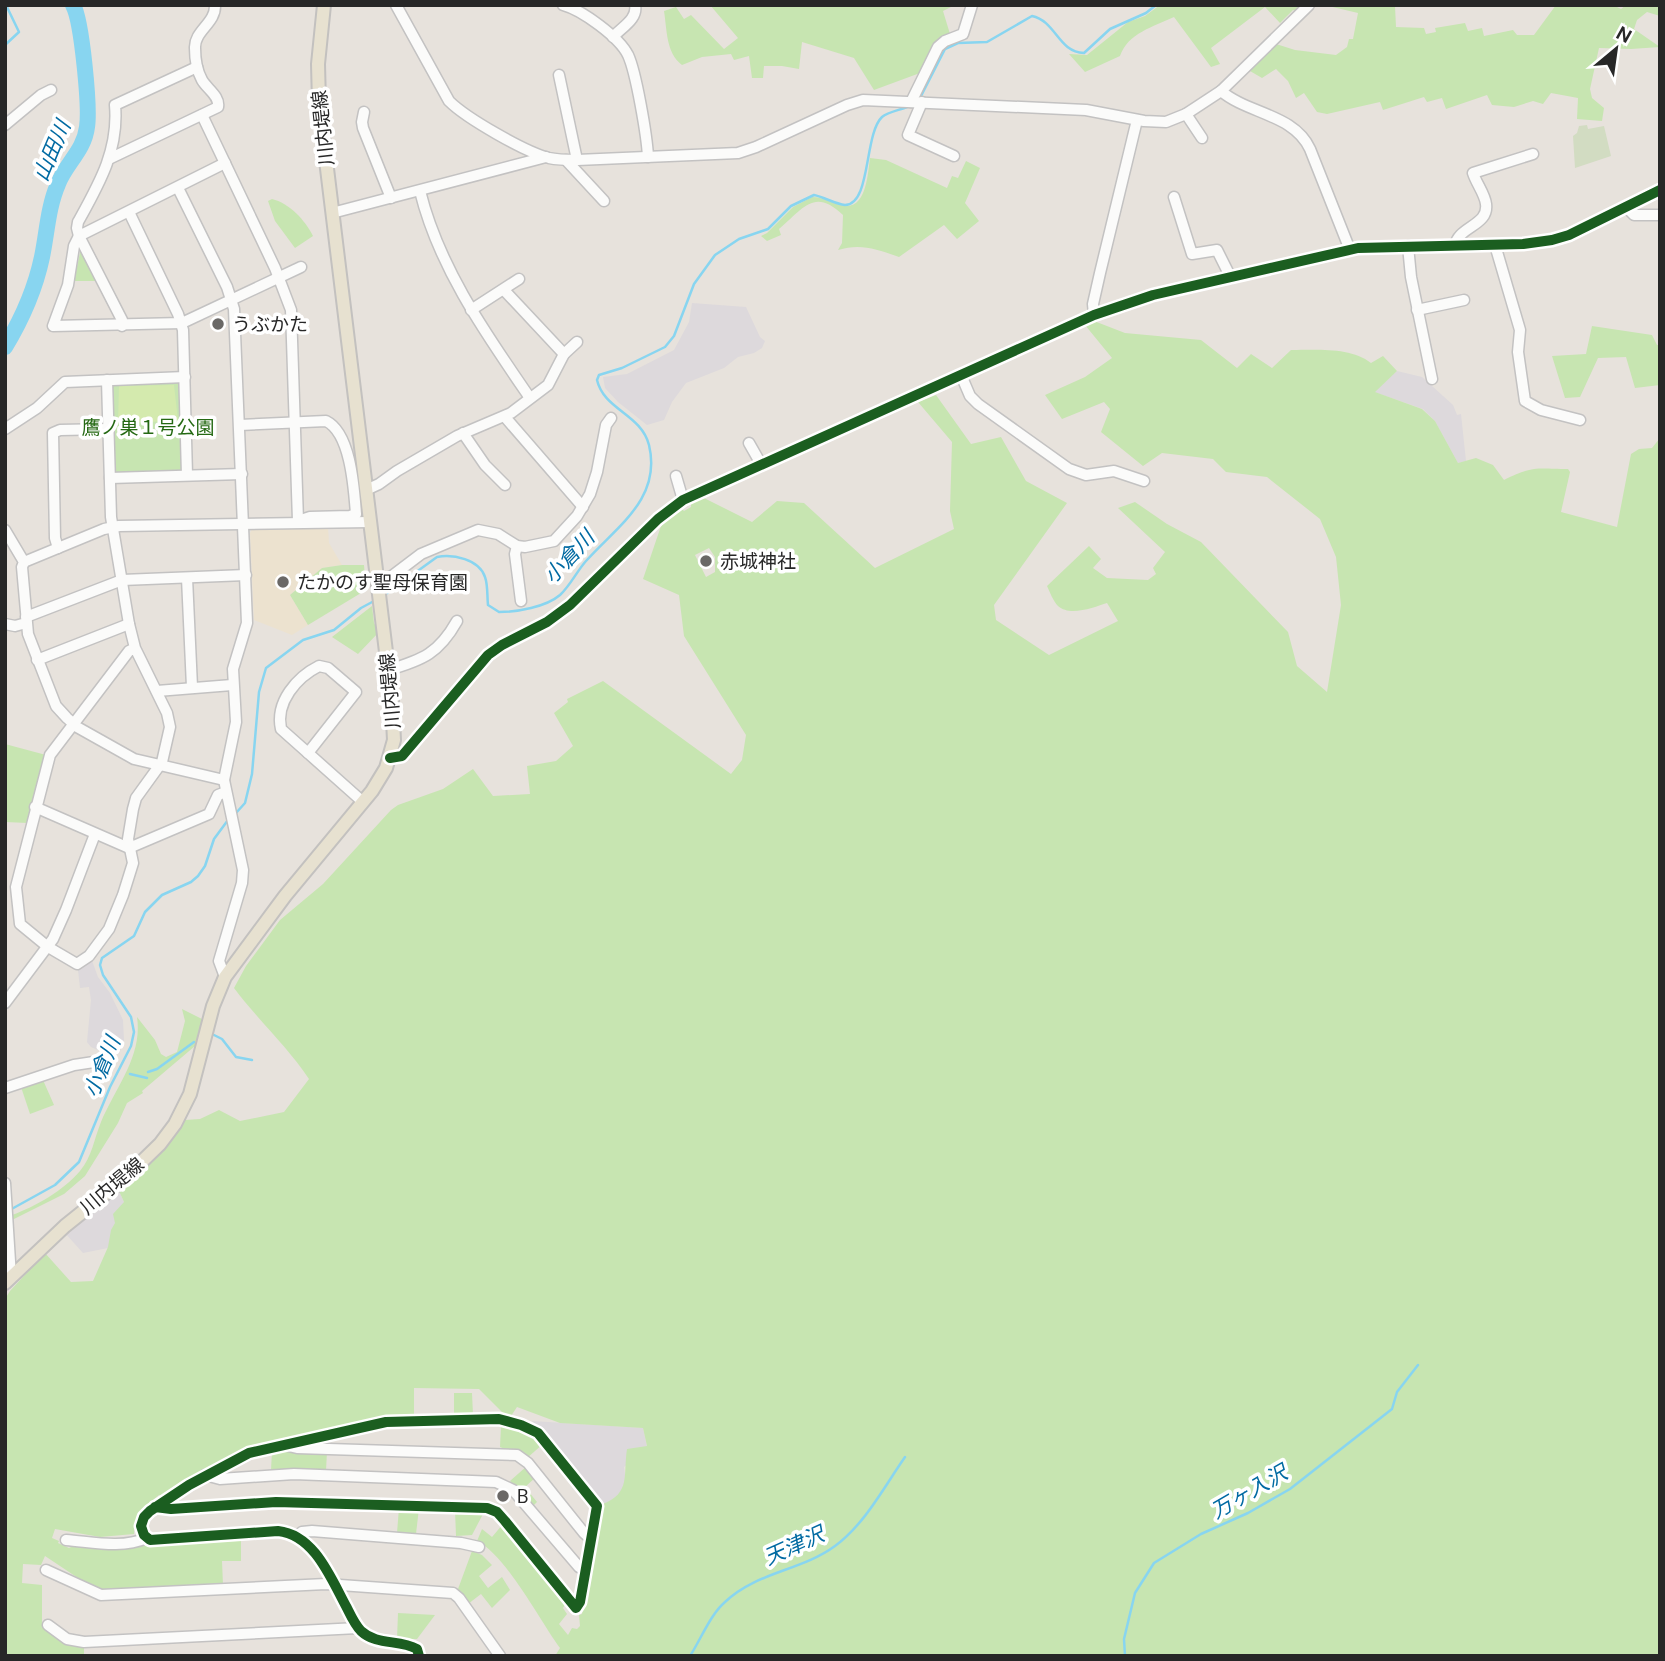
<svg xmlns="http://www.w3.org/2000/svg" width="1665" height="1661" viewBox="0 0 1665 1661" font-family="'DM Sans','Noto Sans JP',sans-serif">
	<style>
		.industrial { fill: #ddd9dc }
		.education { fill: #ece2cf }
		.green { fill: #c7e5b1; fill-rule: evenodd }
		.cemetery { fill: #d2dcc2 }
		.pitch { fill: #d4eaae }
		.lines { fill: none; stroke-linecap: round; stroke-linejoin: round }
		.stream { stroke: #88d5f0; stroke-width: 2.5 }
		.river { stroke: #88d5f0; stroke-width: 16 }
		.minor-casing { stroke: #c3c2c2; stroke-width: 13 }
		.major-casing { stroke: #c3c1bf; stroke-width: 16 }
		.minor { stroke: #fbfbfa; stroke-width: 10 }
		.major { stroke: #e7e1d0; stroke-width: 12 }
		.cycleway-casing { stroke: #fff; stroke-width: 15 }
		.cycleway { stroke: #1b5e20; stroke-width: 10 }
		.poi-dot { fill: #6a6866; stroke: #fff; stroke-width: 2.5 }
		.labels { text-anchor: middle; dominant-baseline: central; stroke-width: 7; stroke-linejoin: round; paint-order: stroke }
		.street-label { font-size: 19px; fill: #272727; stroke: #fff }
		.poi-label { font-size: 19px; fill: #272727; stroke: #fff; text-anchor: start }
		.park-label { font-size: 19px; fill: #256913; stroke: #fff }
		.water-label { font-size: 21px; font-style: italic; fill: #016aa2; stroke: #fff }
	</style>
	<rect width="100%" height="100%" fill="#e7e2dc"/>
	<!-- industrial -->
	<g class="industrial">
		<polygon points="692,303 746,307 760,337 765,341 762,348 754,353 738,357 724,368 686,383 672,402 664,420 647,425 618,402 605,388 603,377 627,374 674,350 689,322"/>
		<polygon points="1397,371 1422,377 1453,405 1457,415 1461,414 1466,461 1458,463 1435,421 1423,409 1374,392"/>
		<polygon points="91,958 98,977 110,993 123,1020 124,1040 119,1054 102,1055 100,1051 91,1047 87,1042 91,1000 89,987 80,988 78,970"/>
		<polygon points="119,1191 124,1202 108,1248 83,1253 65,1233"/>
		<polygon points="532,1421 643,1428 647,1447 624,1467 626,1481 621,1492 615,1499 603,1504"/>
	</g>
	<!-- education -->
	<polygon class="education" points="328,527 329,543 342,565 322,568 290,595 308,625 292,635 254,620 250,533 252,529"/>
	<!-- green -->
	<g class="green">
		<path d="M710 5H955L943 11 950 34 936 42 920 73 874 90 854 58 802 42 799 69 782 66H764L763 78H752L749 56 734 60 731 54 702 57 682 65C666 53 667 30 664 11L676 7 684 19 691 15 724 49 738 38Z"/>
		<path d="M1160 5H1302L1295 11 1293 10 1280 23 1265 7 1211 48 1220 64 1211 67 1174 17C1153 27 1128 33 1120 56L1085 72 1069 54 1087 55 1128 22 1145 16Z"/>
		<polygon points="1324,5 1391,5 1395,6 1396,27 1424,28 1426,34 1436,32 1435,28 1465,23 1468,31 1482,28 1484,36 1513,30 1517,35 1534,35 1556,5 1613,5 1621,9 1626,5 1660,5 1660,16 1647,12 1637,20 1634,29 1660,47 1631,49 1599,48 1590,89 1592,98 1604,108 1602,121 1577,119 1578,98 1551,93 1543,104 1533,101 1514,107 1492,105 1487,95 1446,109 1442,98 1427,102 1424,97 1383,110 1380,102 1327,114 1317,112 1304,93 1296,98 1288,81 1276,69 1262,78 1250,71 1276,44 1295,50 1336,55 1347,47 1349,39 1353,39 1358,13"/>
		<path d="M870 158 886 160 947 188 952 176 958 178 966 161 980 168 965 203 979 221 957 239 944 225 899 257C877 249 860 243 838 250L842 243 843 215C814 187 803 209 779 229L781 235 767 241 761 236 767 233 793 207 812 197C824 197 835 205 846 206 867 207 868 171 870 158Z"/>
		<path d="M272 199C289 203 305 220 313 236L295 248 275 221 268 201Z"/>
		<polygon points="81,248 99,281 74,281"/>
		<path d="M1094 321 1125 333 1201 340 1237 368 1251 354 1272 368 1291 350C1316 350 1351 347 1371 363L1383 356 1397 371 1375 392 1422 409 1435 421 1458 463 1476 458 1493 465 1504 480C1533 465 1538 469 1568 469L1570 472 1561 512 1617 527 1631 454 1639 449 1652 448 1660 438V1656H555L560 1648C540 1621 506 1555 477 1541L482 1529 492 1537 503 1524 566 1603 563 1608 567 1614 559 1624 568 1635 572 1628 577 1629 580 1626 579 1615 582 1614 603 1504C631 1493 623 1475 627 1449L647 1446 643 1428 560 1423 517 1407 511 1416 504 1414 479 1389 414 1388V1415L376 1418 249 1448 163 1497 159 1495C144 1507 135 1514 134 1534L100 1537 55 1529 52 1538 59 1541 58 1543 69 1548 77 1544 102 1549 241 1537V1561H222L223 1585 100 1592 80 1583 81 1580 45 1556 41 1565 23 1564 22 1583 42 1585V1625L65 1643 84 1645V1656H5V1299L10 1291 45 1253 71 1282 93 1281 108 1247 111 1230 115 1223 113 1214 124 1202 119 1191 164 1148 185 1120 200 1119 219 1110 240 1121 284 1112 309 1079C287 1046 258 1020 234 988L246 966 280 920 323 884 391 810 398 805 443 789 473 769 493 796 530 794 527 766 556 761 573 746 554 713 568 702 567 699 603 681 731 774 742 760 746 735 684 636 679 595 643 579 662 523 681 508 684 511 691 507V502L702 497 752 522 777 501 804 503 875 568 954 529 950 511 952 442 918 402 936 395 971 444 1001 437 1026 481 1067 503 994 605 996 620 1049 655 1118 621 1107 603C1095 607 1070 617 1058 606 1053 601 1050 592 1047 586L1089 546 1101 559 1093 568 1107 578 1148 580 1156 574 1153 568 1165 552 1118 508 1135 502 1167 524 1201 542 1288 632 1297 666 1327 692 1341 605 1336 557 1320 519 1267 477 1226 472 1213 459 1162 453 1143 466 1101 432 1110 409 1104 402 1062 419 1045 395 1085 377 1112 358 1085 325ZM709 548 715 557V572L706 577 695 555Z"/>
		<polygon points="1592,326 1652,335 1657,345 1660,345 1660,385 1635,388 1626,357 1598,358 1580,397 1565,398 1552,356 1586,354"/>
		<polygon points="177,381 181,385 184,466 178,472 118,473 113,469 112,388 116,383"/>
		<polygon points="342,565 364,565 366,590 308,625 290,595 322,568"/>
		<polygon points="372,606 374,623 379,632 358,654 332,637"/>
		<polygon points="5,744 46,755 28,823 5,822"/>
		<path d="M182 1009 202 1019 195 1046 142 1091 143 1093 127 1103 118 1123 85 1176 64 1194 12 1220V1215C35 1207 64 1190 80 1171 92 1157 94 1139 101 1122 115 1088 143 1056 137 1017L155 1040 161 1054 166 1057 177 1052 185 1021Z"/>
		<polygon points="43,1080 54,1105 30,1114 21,1087"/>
		<polygon points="454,1393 472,1393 473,1415 454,1414"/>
		<polygon points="505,1424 533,1433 543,1444 527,1458 500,1447 501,1426"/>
		<polygon points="272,1451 327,1451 326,1471 271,1470"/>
		<polygon points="527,1466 536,1477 525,1487 537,1502 533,1506 510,1481"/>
		<polygon points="399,1508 419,1508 416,1534 397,1533"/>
		<polygon points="455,1510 480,1511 483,1514 472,1535 456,1536"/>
		<polygon points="472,1551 482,1555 492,1565 479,1576 488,1588 502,1577 510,1590 492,1608 481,1594 468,1604 458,1589"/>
		<polygon points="398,1613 435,1615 417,1639 397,1639"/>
	</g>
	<!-- cemetery -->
	<polygon class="cemetery" points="1587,125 1588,129 1604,126 1611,156 1575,168 1573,136 1577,133 1579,126"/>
	<!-- pitch -->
	<polygon class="pitch" points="174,385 178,421 118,423 119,386"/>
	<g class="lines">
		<!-- stream -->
		<g class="stream">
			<polyline points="5,45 19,32 6,5"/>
			<path d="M920 98 945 49 958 43 987 42 1032 16C1056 21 1058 52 1084 53L1110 29 1146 13 1156 5"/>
			<path d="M383 596 437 557C453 554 479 559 485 577 488 585 487 596 488 605L499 612C517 612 546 607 560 595 570 586 577 571 586 561 616 527 662 499 649 445 641 414 604 410 597 380L599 375 622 368 665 347 674 336 694 284 715 255 739 239 768 229 791 206 814 195C824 197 835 204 845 205 871 205 864 134 882 117 888 112 900 110 907 107"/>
			<polyline points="236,813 245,803 252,774 259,692 266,668 303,640 334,630 361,608 374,601"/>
			<polyline points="214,1035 222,1039 236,1057 252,1060"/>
			<polyline points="148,1072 157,1069 194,1042"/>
			<polyline points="130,1074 147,1078"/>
			<polyline points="8,1211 55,1185 79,1162 110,1087 131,1046 134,1032 131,1017 103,975 100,965 102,958 134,936 145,912 162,895 191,882 198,876 205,866 214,839 228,820"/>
			<path d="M690 1656C701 1639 710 1615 725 1602 756 1572 801 1571 835 1546 865 1524 884 1487 905 1457"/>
			<polyline points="1125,1656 1124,1639 1135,1593 1154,1563 1201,1534 1248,1513 1290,1489 1392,1409 1397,1392 1418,1365"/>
		</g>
		<!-- river -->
		<path class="river" d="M5 347C22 319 35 290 42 257 47 233 48 207 58 184 66 163 84 151 87 127 90 108 82 21 73 5"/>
		<defs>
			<g id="minor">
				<path d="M396 5 449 101C466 118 525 152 549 158 558 160 567 160 577 160L738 153 756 147 847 105 863 100 1086 110 1144 121 1166 122 1186 114 1221 91 1309 5"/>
				<path d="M563 5C582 10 619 37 628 55 636 72 647 136 648 157"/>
				<path d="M613 37C622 27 638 19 635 5"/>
				<polyline points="559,75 577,160"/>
				<path d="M1221 91C1248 114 1294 114 1310 149L1350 250"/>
				<polyline points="911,102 938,47 945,41 963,34 972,5"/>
				<polyline points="922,102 908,135 954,156"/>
				<polyline points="364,112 362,122 363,128 391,198"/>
				<polyline points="1186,114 1202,138"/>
				<polyline points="202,115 275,268 291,310 298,521"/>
				<polyline points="5,125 41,95 51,90"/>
				<path d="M111 158 218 107C220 96 207 89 202 80 197 71 195 59 195 48 194 31 216 23 215 5"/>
				<polyline points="566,160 604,201"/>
				<polyline points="225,163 79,236 74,246 68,285 53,326 182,323 301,267"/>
				<polyline points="178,188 227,287 234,309 247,623 233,669 236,722 224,780 243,870 242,883 219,961 225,977"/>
				<path d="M420 191C439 268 486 334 530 398"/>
				<polyline points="1174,197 1192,254 1217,250 1231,278"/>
				<polyline points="1626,207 1634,215 1660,215"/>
				<polyline points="129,212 178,314 183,330 187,475"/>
				<polyline points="332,213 546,157"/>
				<polyline points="1495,245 1520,330 1518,352 1525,401 1541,410 1580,420"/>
				<polyline points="1408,246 1411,277 1432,379"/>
				<path d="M1455 246C1458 226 1489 226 1486 204 1485 194 1476 183 1473 173L1533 154"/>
				<polyline points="504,290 564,354"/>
				<polyline points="471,310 519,279"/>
				<polyline points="1417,310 1464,300"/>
				<polyline points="1094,315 1093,304 1100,273 1137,120"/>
				<path d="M122 326V320L79 236 77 228 78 222C99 184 119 150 115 105L197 67"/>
				<polyline points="961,375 970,396 978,404 1069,469 1086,475 1114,471 1144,481"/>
				<polyline points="107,380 111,517 129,624 135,648 167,713 170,727 162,762 136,798 133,809 128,839 133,863 123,895 109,929 89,956 77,964 48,947 20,924 16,887 50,755 129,651 135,648"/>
				<polyline points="505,417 583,507"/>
				<path d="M240 425 326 421C351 433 354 489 356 514L350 516 310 517 298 521"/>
				<polyline points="5,429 37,408 65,382 185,377"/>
				<polyline points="463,433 485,465 505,485"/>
				<polyline points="749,443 761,464"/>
				<polyline points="676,476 683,500"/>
				<polyline points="110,478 242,474"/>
				<polyline points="366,490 379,484 397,471 457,436 511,413 548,385 564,354 577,342"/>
				<polyline points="5,530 24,562 22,567 28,634 56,706 67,718 77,727 134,759 224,780"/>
				<polyline points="517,546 515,554 521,601"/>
				<polyline points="58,548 55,538 53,433 60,430 108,429"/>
				<polyline points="24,562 104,529 119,526 370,522"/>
				<polyline points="187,578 192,687"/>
				<polyline points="378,581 392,576 421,554 478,530 498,534 517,546 525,547 554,541 577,516 590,494 597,472 606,425 611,418"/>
				<polyline points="26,617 122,580 246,575"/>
				<polyline points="5,624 15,626 26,623"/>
				<polyline points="37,660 129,624"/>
				<path d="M319 666 328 668 356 692 308 753 281 729C275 702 297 677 319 666Z"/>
				<path d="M388 670C423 660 439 653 457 621"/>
				<polyline points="157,691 232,685"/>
				<polyline points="308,753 363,802"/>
				<polyline points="390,758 402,756 488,655 502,645 547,622 570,605 658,519 683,500 1094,315 1153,295 1358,248 1523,244 1552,240 1569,235 1660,190"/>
				<polyline points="35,807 129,848 209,814 218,795 226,792"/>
				<polyline points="5,1003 53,939 66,910 95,834"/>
				<polyline points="5,1088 74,1065 107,1060"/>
				<polyline points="5,1183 11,1277"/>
				<polyline points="284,1445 297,1448 517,1455 528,1463 584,1533 591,1539"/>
				<polyline points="205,1475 220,1479 294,1474 472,1481 496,1482 513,1490 579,1567 586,1571"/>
				<path d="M155 1507 171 1509 276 1502 487 1508 497 1512 505 1521 576 1608 580 1602 597 1506 538 1433 521 1425 499 1419 386 1422 249 1453 189 1485 150 1511 144 1517 141 1526 144 1535 150 1540 278 1531C315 1535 331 1579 347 1608 351 1616 355 1625 361 1631 377 1646 399 1639 417 1649L419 1656"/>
				<polyline points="297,1536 302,1532 312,1531 461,1543 479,1547"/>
				<path d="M66 1540C93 1542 121 1549 147 1538"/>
				<polyline points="46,1570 101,1595 326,1584 453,1593 459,1598 500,1656"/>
				<polyline points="48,1625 67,1639 84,1642 358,1628"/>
			</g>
			<polyline id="major" points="5,1283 65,1226 126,1177 160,1144 175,1124 190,1094 213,1006 225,977 285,896 372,791 386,768 394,740 392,701 319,103 318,64 324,5"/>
		</defs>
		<!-- minor casing -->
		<use href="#minor" class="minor-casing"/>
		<!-- major casing -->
		<use href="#major" class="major-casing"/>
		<!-- minor -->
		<use href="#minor" class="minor"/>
		<!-- major -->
		<use href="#major" class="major"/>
		<defs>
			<g id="cycleway">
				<polyline points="390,758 402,756 488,655 502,645 547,622 570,605 658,519 683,500 1094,315 1153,295 1358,248 1523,244 1552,240 1569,235 1660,190"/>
				<path d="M155 1507 171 1509 276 1502 487 1508 497 1512 505 1521 576 1608 580 1602 597 1506 538 1433 521 1425 499 1419 386 1422 249 1453 189 1485 150 1511 144 1517 141 1526 144 1535 150 1540 278 1531C315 1535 331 1579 347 1608 351 1616 355 1625 361 1631 377 1646 399 1639 417 1649L419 1656"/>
			</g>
		</defs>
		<!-- cycleway casing -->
		<use href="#cycleway" class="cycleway-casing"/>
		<!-- cycleway -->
		<use href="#cycleway" class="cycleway"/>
	</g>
	<!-- markers -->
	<g class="poi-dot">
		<circle cx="218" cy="324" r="7"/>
		<circle cx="706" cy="561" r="7"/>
		<circle cx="283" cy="582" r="7"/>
		<circle cx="503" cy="1496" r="7"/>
	</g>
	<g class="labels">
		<!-- street labels -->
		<g class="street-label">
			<text transform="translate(323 128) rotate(-96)">川内堤線</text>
			<text transform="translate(390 691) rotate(-95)">川内堤線</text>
			<text transform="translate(112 1186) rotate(-40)">川内堤線</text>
		</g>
		<!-- poi labels -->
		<g class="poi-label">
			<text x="232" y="324">うぶかた</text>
			<text x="720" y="561">赤城神社</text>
			<text x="297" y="582">たかのす聖母保育園</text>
			<text x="517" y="1496">B</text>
		</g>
		<!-- park labels -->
		<g class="park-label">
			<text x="148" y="427">鷹ノ巣１号公園</text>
		</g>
		<!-- water labels -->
		<g class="water-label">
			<text transform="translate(52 151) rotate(-67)">山田川</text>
			<text transform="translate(569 557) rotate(-47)">小倉川</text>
			<text transform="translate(102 1067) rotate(-68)">小倉川</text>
			<text transform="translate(1249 1492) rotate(-30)">万ヶ入沢</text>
			<text transform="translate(794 1546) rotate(-24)">天津沢</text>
		</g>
	</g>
	<!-- border -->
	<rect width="1665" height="1661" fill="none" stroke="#272727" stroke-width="14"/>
	<!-- north arrow -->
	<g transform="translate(1616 49) rotate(29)" stroke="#ffffff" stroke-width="5" paint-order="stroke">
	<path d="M0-5L12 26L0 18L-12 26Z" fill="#272727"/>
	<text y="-10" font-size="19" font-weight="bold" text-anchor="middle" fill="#272727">N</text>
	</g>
</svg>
